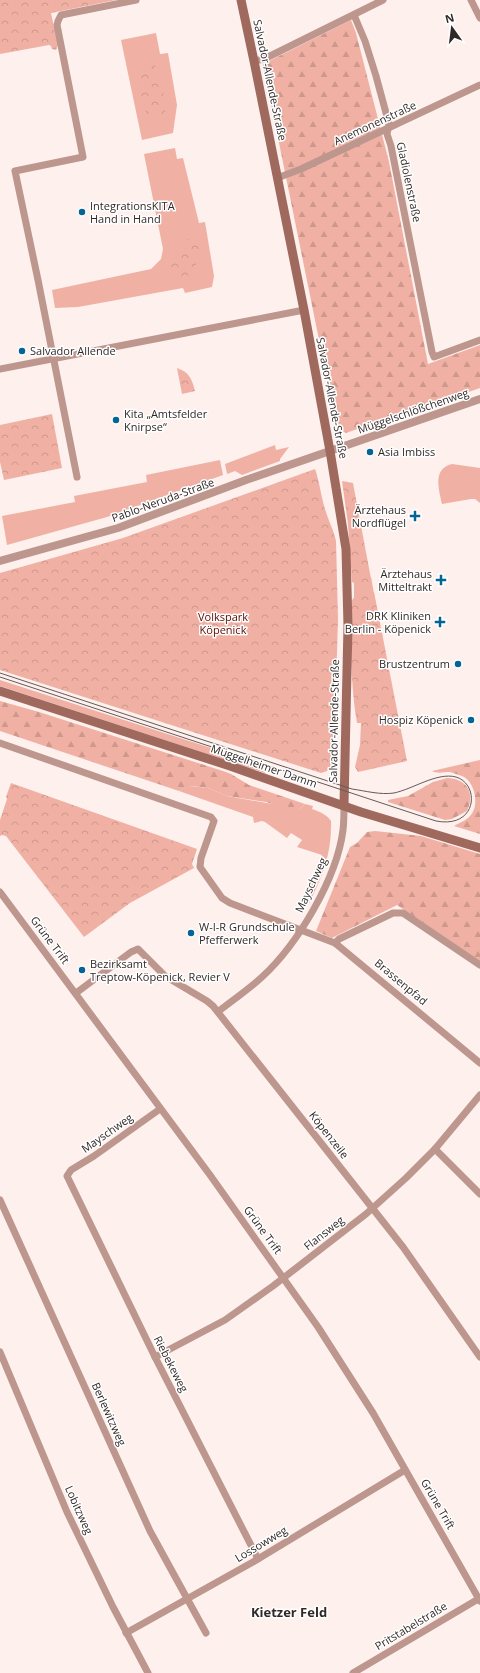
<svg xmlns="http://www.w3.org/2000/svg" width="480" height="1673" font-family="'Open Sans',sans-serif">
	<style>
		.green { fill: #f0b1a4 }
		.forest { fill: url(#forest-firs) }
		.park { fill: url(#park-crowns) }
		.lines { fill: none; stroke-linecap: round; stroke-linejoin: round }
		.minor { stroke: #bd968e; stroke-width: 7 }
		.tertiary { stroke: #bd968e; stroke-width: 8 }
		.secondary { stroke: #a0695e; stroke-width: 9 }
		.tram { stroke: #655b59; stroke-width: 1 }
		.poi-dot { fill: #046494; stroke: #fff; stroke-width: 1.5 }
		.labels { text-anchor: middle; stroke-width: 3; stroke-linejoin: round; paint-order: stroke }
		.street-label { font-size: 11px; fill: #312927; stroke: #fff }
		.poi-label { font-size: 11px; fill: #312927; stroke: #fff; text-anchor: start }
		.park-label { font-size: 11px; fill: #590b02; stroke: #fff }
		.quarter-label { font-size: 13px; font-weight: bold; fill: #312927; stroke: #fff }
	</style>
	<defs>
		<pattern id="forest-firs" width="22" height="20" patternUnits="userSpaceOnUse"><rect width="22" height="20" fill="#f0b1a4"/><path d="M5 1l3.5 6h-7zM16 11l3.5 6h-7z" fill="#ce988d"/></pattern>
		<pattern id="park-crowns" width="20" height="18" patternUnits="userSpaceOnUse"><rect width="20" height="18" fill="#f0b1a4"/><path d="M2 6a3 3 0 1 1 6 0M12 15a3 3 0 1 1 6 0" fill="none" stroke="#ce988d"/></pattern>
	</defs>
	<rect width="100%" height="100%" fill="#fdf0ed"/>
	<g class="green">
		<polygon points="156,33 160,54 168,53 177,105 173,133 142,140 121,40"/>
		<polygon points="175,148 177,159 183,158 199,223 205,222 214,276 212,287 185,293 183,288 78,307 55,308 52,290 151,269 161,259 163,249 144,154"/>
		<polygon points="275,445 276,450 289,447 280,459 280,461 242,475 235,471 227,474 225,464"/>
		<polygon points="220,460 223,475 107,517 7,545 2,516 75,502 74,496 147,482 146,475"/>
		<path d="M 452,464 L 480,468 L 480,503 L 475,499 L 471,499 L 442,504 C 439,489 432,469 452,464 Z"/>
		<polygon points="371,577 378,616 354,620 354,581"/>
		<polygon points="0,680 267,766 265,773 0,686"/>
		<path d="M 189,786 L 208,788 L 227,796 L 300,809 L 305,804 L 313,806 L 312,809 C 320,812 326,814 331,821 C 332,852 323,876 309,903 L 304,896 L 309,882 L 312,883 L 322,855 L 297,847 L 302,840 L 291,833 L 287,838 L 265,822 L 262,821 L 254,823 L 253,817 L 179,791 Z"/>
	</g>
	<g class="forest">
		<polygon points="351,20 356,33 389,162 428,364 480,345 480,388 426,407 417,408 346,433 339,429 336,404 334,404 329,389 263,64"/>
		<polygon points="0,701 39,712 223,771 231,774 249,785 305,804 300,809 292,811 266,802 227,796 208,788 191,786 179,791 0,731"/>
		<path d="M 480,760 L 480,834 L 454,826 C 459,823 467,820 470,816 C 480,806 475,781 462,776 C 458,775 454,773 450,772 C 443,772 438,774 432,771 Z"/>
		<path d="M 447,778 C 466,778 476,793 467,811 L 452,819 L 445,820 L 388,802 L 388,800 L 408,796 L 433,782 Z"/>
		<polygon points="375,831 421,836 480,854 480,962 397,905 332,938 316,931 350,847 357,843 367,832"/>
	</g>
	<g class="park">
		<polygon points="0,0 116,0 51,13 58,45 56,50 52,49 51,46 49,45 0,54"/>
		<path d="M 145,59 C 163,63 163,94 166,110 C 160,119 157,120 147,115 C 143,99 129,72 145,59 Z"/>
		<path d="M 199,234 L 202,243 L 199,260 L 189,275 L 179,280 L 169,267 C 179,251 179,240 199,234 Z"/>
		<path d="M 177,368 C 189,372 192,379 195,391 L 182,394 Z"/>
		<polygon points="52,414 62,468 4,480 0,462 0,425"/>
		<path d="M 315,469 C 320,483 321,498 326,512 C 329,522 334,531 336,541 L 338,619 L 334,753 L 333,767 L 327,771 L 321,773 L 0,670 L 0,573 L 123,538 Z"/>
		<polygon points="342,481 353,483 372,584 359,586 352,582 348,524"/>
		<path d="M 374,592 L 407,761 L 358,772 L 355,767 L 360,745 L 361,723 L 357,723 C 350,682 351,641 352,600 L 356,595 Z"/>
		<polygon points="11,783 197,849 192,864 194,868 130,903 84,937 6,836 2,835 0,836 0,820 7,799 6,797"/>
	</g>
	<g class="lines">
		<g class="minor">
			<polyline points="471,0 480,18"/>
			<polyline points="354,15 365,41 376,76 389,124 387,134 391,146 432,352 434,357 480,340"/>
			<polyline points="254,61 264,59 383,0"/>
			<polyline points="277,178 301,169 480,85"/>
			<polyline points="0,369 304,310"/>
			<polyline points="77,477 38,280 15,171 83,157 57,25 58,21 61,15 136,0"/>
			<polyline points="0,743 211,817 214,821 201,858 200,867 222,898 230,903 335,943 480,1063"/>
			<polyline points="0,892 210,1175 318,1327 373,1413 480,1601"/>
			<polyline points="335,943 339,939 393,913 403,913 480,965"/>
			<polyline points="76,993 131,952 138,949 165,976 207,1001 213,1006 403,1247 480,1357"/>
			<path d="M 219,1011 C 233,1000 249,989 262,977 C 298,944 337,878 343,830 C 344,822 344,813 344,805"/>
			<polyline points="160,1109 94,1156 71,1170 67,1176 155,1357 258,1559"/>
			<polyline points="435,1149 480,1194"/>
			<polyline points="0,1200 150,1531 206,1633"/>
			<polyline points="0,1352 67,1512 113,1607 148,1673"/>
			<polyline points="155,1357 225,1320 273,1286 366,1214 406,1178 435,1149 480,1095"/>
			<polyline points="126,1633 253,1562 405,1470"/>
			<polyline points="353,1673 480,1598"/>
		</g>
		<polyline class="tertiary" points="0,561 118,528 246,480 480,399"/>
		<g class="secondary">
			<polyline points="241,0 254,61 304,310 330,451 346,549 348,626 344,805"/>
			<polyline points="0,691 230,766 361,812 480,848"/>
		</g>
		<path class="tram" d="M 0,673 L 352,789 C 366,791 380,795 394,793 C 413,789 437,772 456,777 C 480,784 478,829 436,821 L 0,677"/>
	</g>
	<g class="poi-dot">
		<circle cx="82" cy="212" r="4"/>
		<circle cx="22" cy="351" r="4"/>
		<circle cx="116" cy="420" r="4"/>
		<circle cx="370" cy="452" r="4"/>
		<path d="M413 510h4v4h4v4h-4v4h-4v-4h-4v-4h4z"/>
		<path d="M439 574h4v4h4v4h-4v4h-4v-4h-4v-4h4z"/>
		<path d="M438 616h4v4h4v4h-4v4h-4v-4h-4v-4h4z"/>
		<circle cx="458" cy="664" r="4"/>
		<circle cx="471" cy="720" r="4"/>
		<circle cx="191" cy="933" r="4"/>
		<circle cx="82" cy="970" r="4"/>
	</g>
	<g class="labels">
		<g class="street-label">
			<text transform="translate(270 80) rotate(78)" y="4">Salvador-Allende-Straße</text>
			<text transform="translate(375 123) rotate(-25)" y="4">Anemonenstraße</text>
			<text transform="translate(409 182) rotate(78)" y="4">Gladiolenstraße</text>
			<text transform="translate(332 398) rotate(79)" y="4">Salvador-Allende-Straße</text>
			<text transform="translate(413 411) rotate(-19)" y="4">Müggelschlößchenweg</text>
			<text transform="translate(163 500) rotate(-20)" y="4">Pablo-Neruda-Straße</text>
			<text transform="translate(334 721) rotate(-89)" y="4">Salvador-Allende-Straße</text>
			<text transform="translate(264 766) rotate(19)" y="4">Müggelheimer Damm</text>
			<text transform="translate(311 885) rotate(-65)" y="4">Mayschweg</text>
			<text transform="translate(50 940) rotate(53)" y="4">Grüne Trift</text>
			<text transform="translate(401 982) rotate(40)" y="4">Brassenpfad</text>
			<text transform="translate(107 1133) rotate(-35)" y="4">Mayschweg</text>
			<text transform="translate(329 1135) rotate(52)" y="4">Köpenzeile</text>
			<text transform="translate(263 1230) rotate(54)" y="4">Grüne Trift</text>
			<text transform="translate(324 1233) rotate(-38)" y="4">Flansweg</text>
			<text transform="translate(171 1364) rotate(63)" y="4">Riebekeweg</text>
			<text transform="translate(109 1414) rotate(66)" y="4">Berlewitzweg</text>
			<text transform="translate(438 1504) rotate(60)" y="4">Grüne Trift</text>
			<text transform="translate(79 1510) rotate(66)" y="4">Lobitzweg</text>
			<text transform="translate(261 1544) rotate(-31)" y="4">Lossowweg</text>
			<text transform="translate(411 1626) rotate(-31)" y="4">Pritstabelstraße</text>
		</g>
		<g class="poi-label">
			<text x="90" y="210">IntegrationsKITA<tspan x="90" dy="13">Hand in Hand</tspan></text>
			<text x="30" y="355">Salvador Allende</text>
			<text x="124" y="418">Kita „Amtsfelder<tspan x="124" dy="13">Knirpse“</tspan></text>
			<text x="378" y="456">Asia Imbiss</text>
			<text x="406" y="514" text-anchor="end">Ärztehaus<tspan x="406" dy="13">Nordflügel</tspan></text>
			<text x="432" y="578" text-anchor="end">Ärztehaus<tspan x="432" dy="13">Mitteltrakt</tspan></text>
			<text x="431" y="620" text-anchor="end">DRK Kliniken<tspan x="431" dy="13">Berlin - Köpenick</tspan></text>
			<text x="450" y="668" text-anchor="end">Brustzentrum</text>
			<text x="463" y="724" text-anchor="end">Hospiz Köpenick</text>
			<text x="199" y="931">W-I-R Grundschule<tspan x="199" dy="13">Pfefferwerk</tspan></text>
			<text x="90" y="968">Bezirksamt<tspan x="90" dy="13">Treptow-Köpenick, Revier V</tspan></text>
		</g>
		<g class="park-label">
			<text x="223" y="621">Volkspark<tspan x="223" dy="13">Köpenick</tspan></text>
		</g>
		<g class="quarter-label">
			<text x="289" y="1617">Kietzer Feld</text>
		</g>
	</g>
	<g transform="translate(452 28) rotate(346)" stroke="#ffffff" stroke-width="3" paint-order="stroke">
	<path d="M0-3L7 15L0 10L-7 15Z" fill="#312927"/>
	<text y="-6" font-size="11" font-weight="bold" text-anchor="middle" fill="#312927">N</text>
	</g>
</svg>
